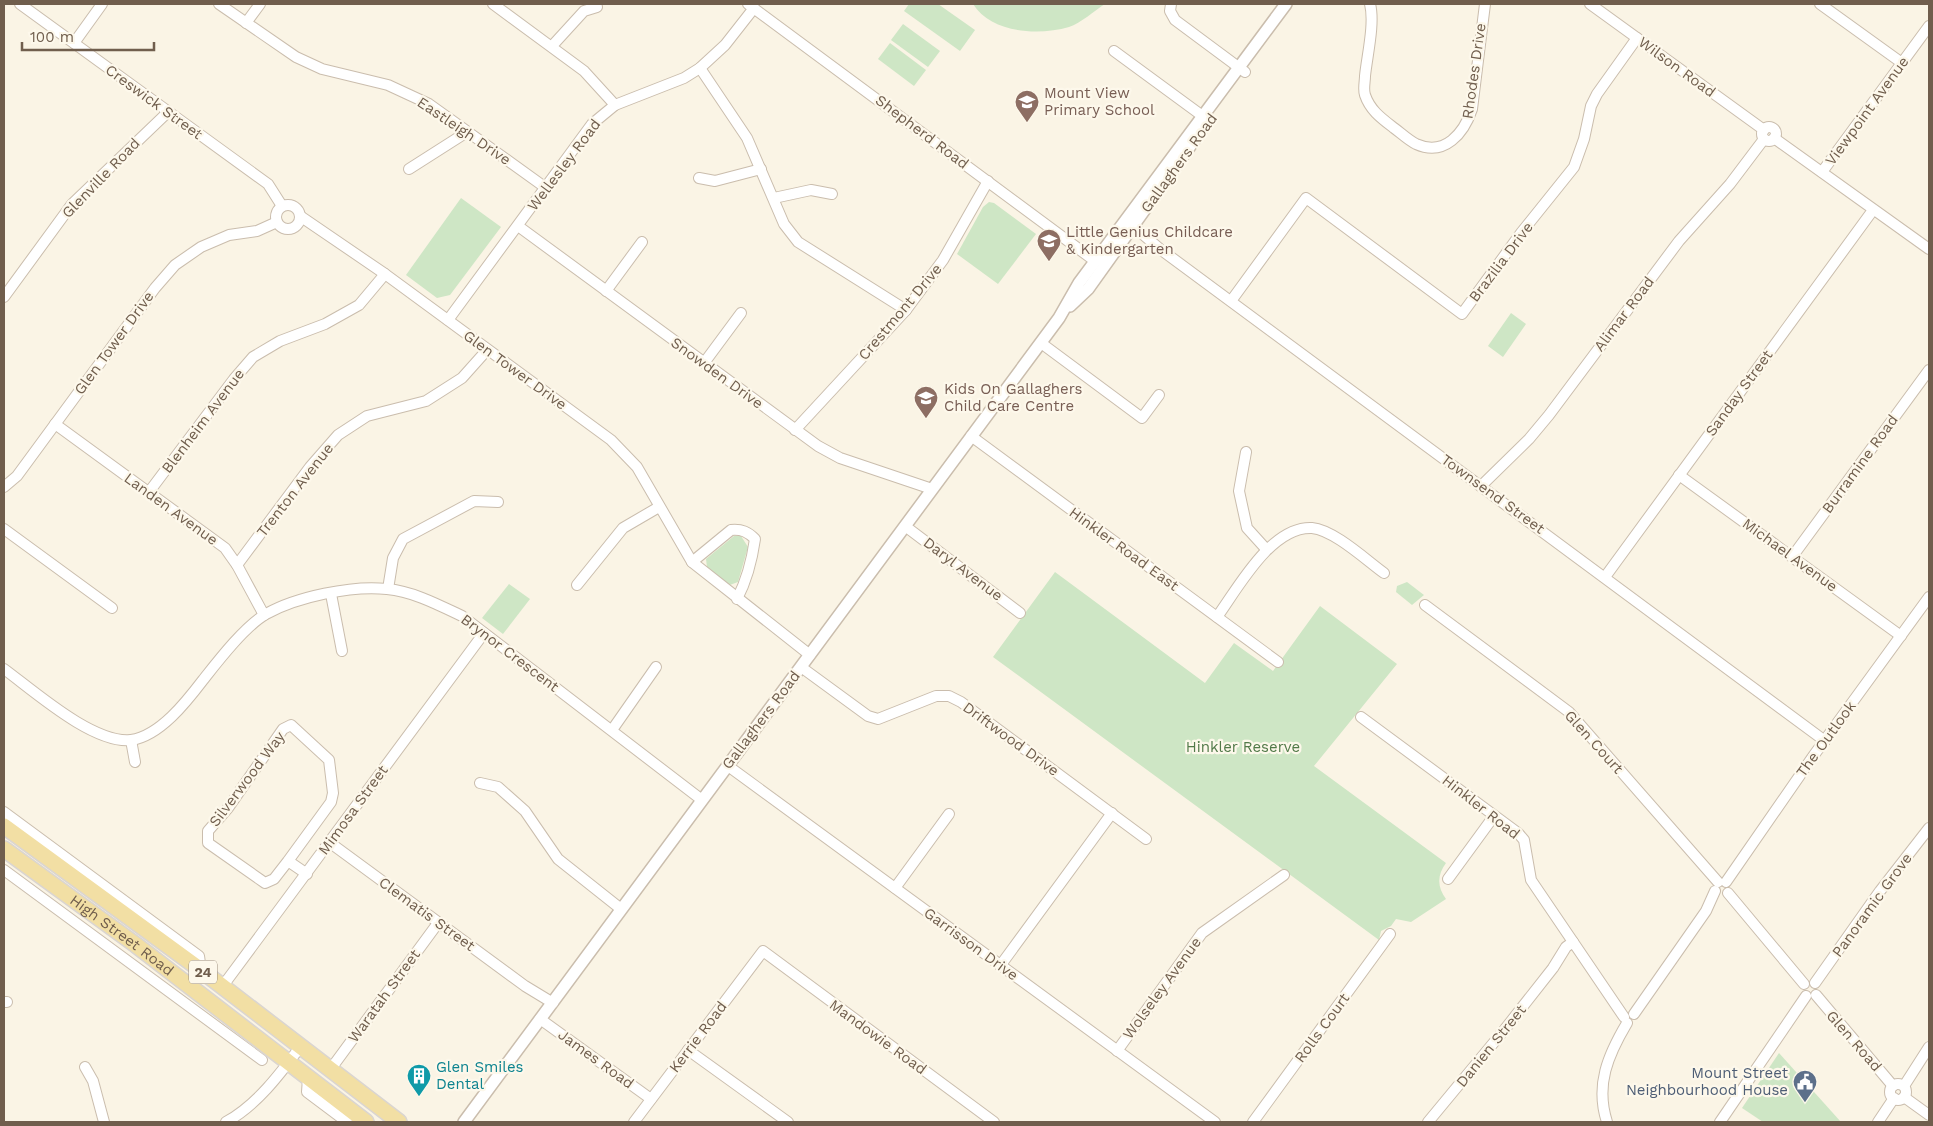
<svg xmlns="http://www.w3.org/2000/svg" width="1933" height="1126" font-family="'Work Sans',sans-serif">
	<style>
		.green { fill: #cee6c5 }
		.lines { fill: none; stroke-linecap: round; stroke-linejoin: round }
		.minor-casing { stroke: #cabdad; stroke-width: 12 }
		.tertiary-casing { stroke: #cabdad; stroke-width: 14 }
		.primary-casing { stroke: #dad5d1; stroke-width: 18 }
		.minor { stroke: #fff; stroke-width: 10 }
		.tertiary { stroke: #fff; stroke-width: 11 }
		.primary { stroke: #f2dfa4; stroke-width: 15 }
		.labels { text-anchor: middle; stroke-width: 4.5; stroke-linejoin: round; paint-order: stroke }
		.shield { fill: #fdf8eb; stroke: #9a8c7c; stroke-width: 1 }
		.shield-label { font-size: 14px; font-weight: bold; fill: #705e4d }
		.street-label { font-size: 15px; fill: #705e4d; stroke: #fdf8eb }
		.education-label { font-size: 15px; fill: #785e54; stroke: #fdf8eb; text-anchor: start }
		.park-label { font-size: 15px; fill: #527a49; stroke: #fdf8eb }
		.culture-label { font-size: 15px; fill: #0d838f; stroke: #fdf8eb; text-anchor: start }
		.service-label { font-size: 15px; fill: #4e5e75; stroke: #fdf8eb; text-anchor: end }
	</style>
	<rect width="100%" height="100%" fill="#faf4e5"/>
	<g class="green">
		<polygon points="909,4 938,4 975,30 960,51 904,11"/>
		<path d="M 973,4 L 1105,4 C 1094,11 1081,23 1069,27 C 1038,36 991,33 973,4 Z"/>
		<polygon points="903,24 940,51 928,67 891,40"/>
		<polygon points="890,43 926,70 914,86 878,59"/>
		<polygon points="461,198 501,227 450,295 437,298 406,275"/>
		<polygon points="989,202 994,203 1036,234 998,284 957,254 983,207"/>
		<polygon points="1511,313 1526,324 1503,357 1488,346"/>
		<polygon points="734,536 741,536 748,547 738,582 727,586 707,567 706,559"/>
		<path d="M 1055,572 L 1205,683 L 1234,643 L 1273,671 L 1320,606 L 1397,664 L 1314,766 L 1446,863 C 1437,875 1437,887 1446,899 L 1411,922 L 1396,919 L 1391,926 L 1381,931 L 1379,940 L 993,657 Z"/>
		<polygon points="1407,582 1424,595 1412,605 1396,592 1397,586"/>
		<polygon points="509,584 530,599 503,634 482,618"/>
		<polygon points="1779,1053 1841,1122 1763,1122 1742,1108"/>
	</g>
	<g class="lines">
		<defs>
			<g id="minor">
				<polyline points="20,4 268,184 282,206"/>
				<polyline points="219,4 296,57 322,69 388,85 429,104 546,188"/>
				<polyline points="493,4 584,71 615,105"/>
				<polyline points="748,4 1095,261"/>
				<polyline points="1171,4 1170,11 1175,20 1245,72"/>
				<path d="M 1370,4 C 1375,23 1367,56 1365,76 C 1365,82 1363,89 1365,95 C 1370,110 1381,118 1394,128 C 1401,133 1408,140 1416,144 C 1445,157 1464,133 1472,109 L 1485,4"/>
				<polyline points="1590,4 1764,130"/>
				<polyline points="1820,4 1902,63"/>
				<polyline points="246,23 260,4"/>
				<polyline points="74,43 102,4"/>
				<polyline points="552,46 584,11 597,7"/>
				<polyline points="1114,51 1208,120"/>
				<polyline points="700,68 747,138 784,224 798,242 906,310"/>
				<circle cx="1769" cy="134" r="7"/>
				<polyline points="1774,138 1929,249"/>
				<polyline points="409,169 467,132"/>
				<polyline points="1822,172 1929,26"/>
				<polyline points="699,178 715,181 761,169"/>
				<polyline points="774,198 811,190 832,194"/>
				<circle cx="288" cy="217" r="12"/>
				<polyline points="300,216 385,274 611,440 637,467 692,562 810,655"/>
				<polyline points="518,226 818,446 840,458 932,489"/>
				<polyline points="1133,226 1160,249 1825,741"/>
				<polyline points="606,291 642,242"/>
				<polyline points="4,297 72,204 168,112"/>
				<polyline points="1231,301 1306,198 1462,314 1521,233 1574,167 1584,139 1591,106 1597,94 1637,38"/>
				<polyline points="448,320 592,124 615,105 684,78 700,68 725,45 754,8"/>
				<polyline points="1041,343 1142,418 1159,395"/>
				<polyline points="704,363 741,313"/>
				<polyline points="55,424 225,548 237,565 264,615"/>
				<polyline points="795,430 906,310 943,260 988,181"/>
				<polyline points="971,436 1278,662"/>
				<polyline points="1246,452 1239,491 1247,528 1266,549"/>
				<polyline points="1679,475 1901,636"/>
				<polyline points="1481,486 1529,439 1549,415 1679,241 1730,184 1764,139"/>
				<polyline points="4,487 17,476 155,288 175,265 201,247 229,235 257,231 277,222"/>
				<polyline points="149,492 234,379 253,357 280,341 325,324 359,305 385,274"/>
				<polyline points="905,526 1020,613"/>
				<polyline points="4,529 112,608"/>
				<polyline points="1792,557 1929,370"/>
				<path d="M 692,562 L 731,530 C 742,529 748,532 755,539 C 752,560 747,580 737,599"/>
				<polyline points="237,565 310,467 338,435 367,416 426,401 462,378 487,350"/>
				<polyline points="1605,577 1873,210"/>
				<polyline points="577,585 623,528 659,507"/>
				<polyline points="388,589 393,558 403,539 474,501 498,502"/>
				<polyline points="331,594 342,651"/>
				<polyline points="1425,605 1569,712 1718,882"/>
				<path d="M 1217,617 C 1238,588 1271,526 1312,528 C 1334,530 1366,560 1384,573"/>
				<polyline points="801,667 868,716 878,719 936,696 949,696 961,702 1146,839"/>
				<path d="M 4,669 C 34,691 93,744 131,740 C 160,736 187,701 203,680 C 218,661 245,626 266,614 C 296,597 352,585 387,589 C 412,591 439,605 462,616 L 702,800"/>
				<polyline points="1361,717 1518,833 1524,840 1531,880 1624,1017"/>
				<polyline points="612,730 656,667"/>
				<polyline points="131,740 135,762"/>
				<polyline points="728,766 1215,1122"/>
				<polyline points="480,783 498,787 525,811 558,859 621,909"/>
				<polyline points="4,812 199,956 201,970"/>
				<polyline points="329,842 525,986 553,1003"/>
				<polyline points="288,861 331,802 333,793 329,760 291,725 283,729 228,808 208,831 208,843 265,883 274,879 288,861 307,874"/>
				<polyline points="4,870 262,1060"/>
				<polyline points="1448,879 1494,816"/>
				<polyline points="1726,882 1814,755 1929,597"/>
				<polyline points="895,888 949,814"/>
				<polyline points="1728,893 1804,984"/>
				<polyline points="1000,966 1112,813"/>
				<polyline points="1815,983 1880,891 1929,828"/>
				<polyline points="222,987 484,633"/>
				<polyline points="1816,995 1893,1086"/>
				<polyline points="4,1002 7,1002"/>
				<polyline points="1634,1014 1706,911 1715,891"/>
				<polyline points="540,1019 651,1099"/>
				<polyline points="688,1050 788,1122"/>
				<polyline points="1117,1051 1202,933 1284,875"/>
				<polyline points="85,1067 93,1081 104,1122"/>
				<polyline points="330,1070 438,923"/>
				<polyline points="308,1078 307,1092 347,1122"/>
				<circle cx="1898" cy="1092" r="8"/>
				<polyline points="1904,1086 1929,1047"/>
				<polyline points="1904,1097 1929,1115"/>
				<path d="M 226,1122 C 257,1105 280,1074 301,1046"/>
				<polyline points="634,1122 763,951 994,1122"/>
				<polyline points="1253,1122 1390,934"/>
				<polyline points="1428,1122 1505,1029 1553,968 1566,947 1573,942"/>
				<path d="M 1607,1122 C 1595,1085 1608,1055 1627,1023"/>
				<polyline points="1720,1122 1806,996"/>
				<polyline points="1878,1122 1894,1098"/>
			</g>
			<g id="tertiary">
				<polyline points="1070,306 1088,289 1208,121"/>
				<polyline points="464,1122 1059,318 1079,283 1286,4"/>
			</g>
			<g id="primary">
				<polyline points="4,826 201,970 399,1122"/>
				<path id="s1" d="M 4,849 L 136,945 L 366,1122"/>
			</g>
		</defs>
		<use href="#minor" class="minor-casing"/>
		<use href="#tertiary" class="tertiary-casing"/>
		<use href="#primary" class="primary-casing"/>
		<use href="#minor" class="minor"/>
		<use href="#tertiary" class="tertiary"/>
		<use href="#primary" class="primary"/>
	</g>
	<defs>
		<symbol id="school-pin" viewBox="-11 -11 22 30"><path d="M0 17L-7.5 6A9.5 9.5 0 1 1 7.5 6Z" fill="#8d6e63" stroke="#fdf8eb"/><path d="M0-5L7-2L0 1L-7-2ZM-4 1L0 2.5L4 1V4Q0 6-4 4Z" fill="#fff"/></symbol>
		<symbol id="building-pin" viewBox="-11 -11 22 30"><path d="M0 17L-7.5 6A9.5 9.5 0 1 1 7.5 6Z" fill="#0f9aa8" stroke="#fdf8eb"/><path d="M-4-6H4V6H1V3H-1V6H-4ZM-2.5-4.3h1.7v1.8h-1.7ZM.8-4.3h1.7v1.8H.8ZM-2.5-1h1.7V.8h-1.7ZM.8-1h1.7V.8H.8Z" fill="#fff"/></symbol>
		<symbol id="civic-pin" viewBox="-11 -11 22 30"><path d="M0 17L-7.5 6A9.5 9.5 0 1 1 7.5 6Z" fill="#5c6f8a" stroke="#fdf8eb"/><path d="M-.6-6.5H3V-4.5H.6V-3L4-1V1h2V6H-6V1h2V-1L-.6-3ZM-1.2 2.5V6h2.4V2.5Z" fill="#fff"/></symbol>
	</defs>
	<g fill-rule="evenodd">
		<use href="#school-pin" x="1013" y="88" width="28" height="38"/>
		<use href="#school-pin" x="1035" y="227" width="28" height="38"/>
		<use href="#school-pin" x="912" y="384" width="28" height="38"/>
		<use href="#building-pin" x="405" y="1062" width="28" height="38"/>
		<use href="#civic-pin" x="1791" y="1068" width="28" height="38"/>
	</g>
	<g class="labels">
		<rect class="shield" x="189" y="960.5" width="28" height="23" rx="4"/>
		<g class="shield-label">
			<text x="203" y="977">24</text>
		</g>
		<g class="street-label">
			<text transform="translate(1677 67) rotate(36)" y="5">Wilson Road</text>
			<text transform="translate(1474 71) rotate(-82)" y="5">Rhodes Drive</text>
			<text transform="translate(154 102) rotate(36)" y="5">Creswick Street</text>
			<text transform="translate(1867 111) rotate(-54)" y="5">Viewpoint Avenue</text>
			<text transform="translate(464 131) rotate(34)" y="5">Eastleigh Drive</text>
			<text transform="translate(922 132) rotate(37)" y="5">Shepherd Road</text>
			<text transform="translate(1179 163) rotate(-54)" y="5">Gallaghers Road</text>
			<text transform="translate(564 165) rotate(-53)" y="5">Wellesley Road</text>
			<text transform="translate(101 178) rotate(-46)" y="5">Glenville Road</text>
			<text transform="translate(1501 262) rotate(-53)" y="5">Brazilia Drive</text>
			<text transform="translate(900 312) rotate(-50)" y="5">Crestmont Drive</text>
			<text transform="translate(1624 314) rotate(-53)" y="5">Alimar Road</text>
			<text transform="translate(114 343) rotate(-54)" y="5">Glen Tower Drive</text>
			<text transform="translate(515 370) rotate(36)" y="5">Glen Tower Drive</text>
			<text transform="translate(717 373) rotate(36)" y="5">Snowden Drive</text>
			<text transform="translate(1739 393) rotate(-54)" y="5">Sanday Street</text>
			<text transform="translate(203 421) rotate(-53)" y="5">Blenheim Avenue</text>
			<text transform="translate(1860 464) rotate(-54)" y="5">Burramine Road</text>
			<text transform="translate(295 490) rotate(-52)" y="5">Trenton Avenue</text>
			<text transform="translate(1493 494) rotate(36)" y="5">Townsend Street</text>
			<text transform="translate(171 509) rotate(36)" y="5">Landen Avenue</text>
			<text transform="translate(1124 549) rotate(36)" y="5">Hinkler Road East</text>
			<text transform="translate(1790 555) rotate(36)" y="5">Michael Avenue</text>
			<text transform="translate(963 569) rotate(37)" y="5">Daryl Avenue</text>
			<text transform="translate(510 653) rotate(37)" y="5">Brynor Crescent</text>
			<text transform="translate(761 720) rotate(-53)" y="5">Gallaghers Road</text>
			<text transform="translate(1011 739) rotate(36)" y="5">Driftwood Drive</text>
			<text transform="translate(1826 739) rotate(-54)" y="5">The Outlook</text>
			<text transform="translate(1594 742) rotate(48)" y="5">Glen Court</text>
			<text transform="translate(247 779) rotate(-53)" y="5">Silverwood Way</text>
			<text transform="translate(1481 807) rotate(38)" y="5">Hinkler Road</text>
			<text transform="translate(353 810) rotate(-54)" y="5">Mimosa Street</text>
			<text transform="translate(1872 905) rotate(-54)" y="5">Panoramic Grove</text>
			<text transform="translate(427 914) rotate(36)" y="5">Clematis Street</text>
			<text dy="5" stroke="none"><textPath href="#s1" startOffset="146">High Street Road</textPath></text>
			<text transform="translate(971 944) rotate(36)" y="5">Garrisson Drive</text>
			<text transform="translate(1162 988) rotate(-54)" y="5">Wolseley Avenue</text>
			<text transform="translate(384 996) rotate(-54)" y="5">Waratah Street</text>
			<text transform="translate(1322 1028) rotate(-54)" y="5">Rolls Court</text>
			<text transform="translate(698 1037) rotate(-53)" y="5">Kerrie Road</text>
			<text transform="translate(878 1037) rotate(36)" y="5">Mandowie Road</text>
			<text transform="translate(1854 1041) rotate(49)" y="5">Glen Road</text>
			<text transform="translate(1491 1046) rotate(-51)" y="5">Danien Street</text>
			<text transform="translate(596 1059) rotate(36)" y="5">James Road</text>
		</g>
		<g class="education-label">
			<text x="1044" y="98">Mount View<tspan x="1044" dy="17">Primary School</tspan></text>
			<text x="1066" y="237">Little Genius Childcare<tspan x="1066" dy="17">&amp; Kindergarten</tspan></text>
			<text x="944" y="394">Kids On Gallaghers<tspan x="944" dy="17">Child Care Centre</tspan></text>
		</g>
		<g class="park-label">
			<text x="1243" y="752">Hinkler Reserve</text>
		</g>
		<g class="culture-label">
			<text x="436" y="1072">Glen Smiles<tspan x="436" dy="17">Dental</tspan></text>
		</g>
		<g class="service-label">
			<text x="1788" y="1078">Mount Street<tspan x="1788" dy="17">Neighbourhood House</tspan></text>
		</g>
	</g>
	<rect width="1933" height="1126" fill="none" stroke="#705e4d" stroke-width="10"/>
	<path d="M22 42v8h132v-8" fill="none" stroke="#705e4d" stroke-width="2.5"/>
	<text x="30" y="42" font-size="15" fill="#705e4d" stroke="#fdf8eb" stroke-width="4" paint-order="stroke">100 m</text>
</svg>
